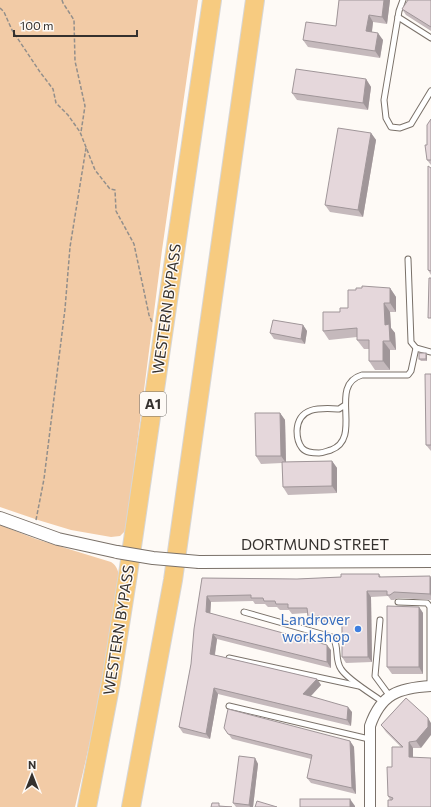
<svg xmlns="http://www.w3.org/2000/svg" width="431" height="807" font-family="Commissioner,sans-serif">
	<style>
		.grass { fill: #f2cba6 }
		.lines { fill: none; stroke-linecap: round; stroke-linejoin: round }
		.service-casing { stroke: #7a7169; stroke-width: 7 }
		.minor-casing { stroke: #7a7169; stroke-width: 12 }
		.tertiary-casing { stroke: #7a7169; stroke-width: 14 }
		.motorway-casing { stroke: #d7d6d5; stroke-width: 20 }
		.path { stroke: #938f8b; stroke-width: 1.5; stroke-dasharray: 4 2; stroke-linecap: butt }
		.service { stroke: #fff; stroke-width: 5 }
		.minor { stroke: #fff; stroke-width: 10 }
		.tertiary { stroke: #fff; stroke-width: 12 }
		.motorway { stroke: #f7cb80; stroke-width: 18 }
		.tertiary-bridge-casing { stroke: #7a7169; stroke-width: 14; stroke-linecap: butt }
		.tertiary-bridge { stroke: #fff; stroke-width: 12 }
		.wall { fill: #c5b9bc }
		.shaded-wall { fill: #a09699 }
		.building { fill: #e5d7db; stroke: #a09699 }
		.shop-dot { fill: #3f7fe0; stroke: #fefaf6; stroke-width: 1.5 }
		.labels { text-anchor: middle; stroke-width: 3; stroke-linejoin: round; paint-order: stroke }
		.shield { fill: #fefaf6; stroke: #716d6a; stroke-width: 1 }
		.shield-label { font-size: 14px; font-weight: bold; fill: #35312e }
		.street-label { font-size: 15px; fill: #35312e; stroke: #fefaf6 }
		.shop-label { font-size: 15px; fill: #366cbe; stroke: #fefaf6; text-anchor: end }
	</style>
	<rect width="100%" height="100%" fill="#fefaf6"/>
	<g class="grass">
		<polygon points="0,0 198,0 162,250 126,530 120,536 111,537 71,530 38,520 0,507"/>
		<path d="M 0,525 L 36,539 L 111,562 C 117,566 118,570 119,577 L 104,681 L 75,807 L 0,807 Z"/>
	</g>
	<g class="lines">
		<defs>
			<g id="service">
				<polyline points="403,0 399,11 384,100 386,118 391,127 400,128 411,124 431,91"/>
				<polyline points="398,17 431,38"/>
				<polyline points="408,259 411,342 416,348 431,352"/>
				<path d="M 345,405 L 339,409 C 321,408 298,406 297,431 C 297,437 298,443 302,448 C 306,453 313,453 319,453 C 323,453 327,451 331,450 C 364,438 327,385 362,375 L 408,375 L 411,371 L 416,348"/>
				<polyline points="398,602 427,603 430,607 430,686"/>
				<path d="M 244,612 L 332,637 C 340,646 334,659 341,669 C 348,680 372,694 383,702"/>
				<polyline points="380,620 375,676 389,695"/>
				<polyline points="229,658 359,686"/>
				<polyline points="229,706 369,739"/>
			</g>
			<path id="minor" d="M 370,807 L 370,726 C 381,694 398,688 431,686"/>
			<g id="tertiary">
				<polyline points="0,518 58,539 117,552"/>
				<polyline points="199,562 431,561"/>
			</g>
			<g id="motorway">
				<polyline points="87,807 111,682 128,574 212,0"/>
				<polyline points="131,807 173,580 255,0"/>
			</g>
		</defs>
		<use href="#service" class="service-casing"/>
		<use href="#minor" class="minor-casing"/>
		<use href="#tertiary" class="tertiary-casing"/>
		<use href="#motorway" class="motorway-casing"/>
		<g class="path">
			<polyline points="62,0 63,3 74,20 75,61 85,106 81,132"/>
			<polyline points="0,8 4,12 12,30 40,72 53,89 56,103 68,115 80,132 95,170 110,189 115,190 116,211 134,244 149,315 152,322"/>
			<polyline points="36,520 44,479 65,309 70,247 86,148"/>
		</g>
		<use href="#service" class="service"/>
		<use href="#minor" class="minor"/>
		<use href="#tertiary" class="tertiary"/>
		<use href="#motorway" class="motorway"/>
		<defs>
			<polyline id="tertiary-bridge" points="117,552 153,558 199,562"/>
		</defs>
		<use href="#tertiary-bridge" class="tertiary-bridge-casing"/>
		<use href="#tertiary-bridge" class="tertiary-bridge"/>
	</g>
	<g class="wall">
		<polygon points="339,0 390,0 387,24 373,22 372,32 383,40 380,58 308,47 303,40 336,26"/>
		<polygon points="431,0 431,31 406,15 402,9"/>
		<polygon points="366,79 371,87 368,110 297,100 292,93"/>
		<polygon points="431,119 431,165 427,160 427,145"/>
		<polygon points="371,133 376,140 363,217 330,212 325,205"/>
		<polygon points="431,168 431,275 428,270"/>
		<polygon points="390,288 396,297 396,312 390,312 391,328 395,333 396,350 390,350 390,370 375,370 369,361 369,349 364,349 357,340 357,337 329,340 323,331 340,312 348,308 356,290"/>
		<polygon points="303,325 307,331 305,344 274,339 270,333"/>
		<polygon points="427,355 427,361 421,361 419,359"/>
		<polygon points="431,374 431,451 426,445"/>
		<polygon points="280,413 285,420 286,462 332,461 337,468 337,493 288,495 283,487 282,463 261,464 256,456"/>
		<polygon points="379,574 381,577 430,576 431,578 431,600 398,598 394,600 391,600 388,596 371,597 372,662 346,663 342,657 342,624 323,624 321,621 312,622 308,616 307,613 292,614 289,610 280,610 277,607 268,607 265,604 255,604 253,601 211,602 210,613 331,650 331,668 217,639 215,655 317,679 321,685 311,696 352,712 351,726 218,694 210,739 183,733 179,727 191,664 202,578 297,579 341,577"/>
		<polygon points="419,607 423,613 423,674 392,674 387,667"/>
		<polygon points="406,698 421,748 413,748 413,757 431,807 390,800 388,796 392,767 401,747 386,732 381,725"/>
		<polygon points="224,728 350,741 354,747 356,794 311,783 307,778 311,759 232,739"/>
		<polygon points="255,758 258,764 253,807 236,807 233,803"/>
	</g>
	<g class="shaded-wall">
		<polygon points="384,0 390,0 387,24 382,17"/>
		<polygon points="369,15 373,22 371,38 366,31"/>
		<polygon points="378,33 383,40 380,58 375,51"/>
		<polygon points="366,79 371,87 368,110 363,103"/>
		<polygon points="371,133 376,140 363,217 358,210"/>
		<polygon points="390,288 396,297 396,312 390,303"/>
		<polygon points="384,303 390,312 391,328 395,333 396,350 390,341 385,325"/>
		<polygon points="303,325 307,331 305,344 301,339"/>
		<polygon points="383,341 390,350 390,370 383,361"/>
		<polygon points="426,353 427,355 427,361 426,359"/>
		<polygon points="280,413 285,420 286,463 281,456"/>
		<polygon points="332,461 337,468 337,493 332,486"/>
		<polygon points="430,576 431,578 431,596 430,594"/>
		<polygon points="367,591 371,597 372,662 368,657"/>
		<polygon points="207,596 211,602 210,618 206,612"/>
		<polygon points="419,607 423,613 423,674 419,667"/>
		<polygon points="213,634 217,639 214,659 210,654"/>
		<polygon points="327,645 331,650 331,668 327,662"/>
		<polygon points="317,679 321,685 307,700 303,694"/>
		<polygon points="214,688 218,694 210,739 206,734"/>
		<polygon points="348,707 352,712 351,726 347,720"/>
		<polygon points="428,718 431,723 431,735 421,748 416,741"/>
		<polygon points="350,741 354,747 356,794 352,788"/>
		<polygon points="409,742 413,748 413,764 409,757"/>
		<polygon points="255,758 258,764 253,807 250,807 249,805"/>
		<polygon points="350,799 355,806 355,807 350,807"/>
	</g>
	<g class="building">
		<polygon points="339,0 384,0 382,17 369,15 366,31 378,33 375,51 303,40 306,22 336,26"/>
		<polygon points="408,0 431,0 431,27 402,9"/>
		<polygon points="296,69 366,79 363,103 292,93"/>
		<polygon points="431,119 431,160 427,160 425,145 427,145 427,125"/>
		<polygon points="338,128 371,133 358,210 325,205"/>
		<polygon points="428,166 431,168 431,271 428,270"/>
		<polygon points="429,278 431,278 431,318 428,318"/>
		<polygon points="362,286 390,288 390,303 384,303 385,325 389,324 390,341 383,341 383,361 369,361 369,340 357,340 357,328 323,331 323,312 340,312 340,308 348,308 348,290 356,290 356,288 362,288"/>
		<polygon points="273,320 303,325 301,339 270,333"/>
		<rect x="419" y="353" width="7" height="6"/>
		<polygon points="425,374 431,374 431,445 426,445"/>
		<polygon points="255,413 280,413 281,456 256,456"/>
		<polygon points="332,461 332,486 283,487 282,462"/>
		<polygon points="341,574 379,574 379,577 430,576 430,594 394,592 390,595 387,595 387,591 367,591 368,657 342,657 342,618 319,619 319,616 308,616 307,608 288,608 288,604 276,604 275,601 264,601 263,598 251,598 251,595 207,596 206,612 327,645 327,662 213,634 210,654 317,679 303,694 348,707 347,720 214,688 206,734 179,727 191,664 194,629 202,578 297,579 341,577"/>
		<polygon points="387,606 419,607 419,667 387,667"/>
		<polygon points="406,698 428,718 428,727 416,741 409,742 409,757 431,758 431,807 388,807 388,800 392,800 393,798 388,796 387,767 392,767 392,747 403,747 381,725"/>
		<polygon points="228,709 350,741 352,788 307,778 312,755 228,734 224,728"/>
		<polygon points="239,756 255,758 249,805 233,803"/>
		<rect x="300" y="799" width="50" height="8"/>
		<polygon points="257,801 277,807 255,807"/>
		<polygon points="212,803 219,803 219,806 232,807 211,807"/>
	</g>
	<circle class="shop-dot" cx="358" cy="629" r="4"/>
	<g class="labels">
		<rect class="shield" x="140" y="392" width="26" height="24" rx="3"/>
		<g class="shield-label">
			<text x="153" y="409">A1</text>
		</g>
		<g class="street-label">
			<text transform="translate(167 309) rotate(-82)" y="5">WESTERN BYPASS</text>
			<text x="315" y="550">DORTMUND STREET</text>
			<text transform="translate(119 630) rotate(-81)" y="5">WESTERN BYPASS</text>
		</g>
		<g class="shop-label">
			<text x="350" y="625">Landrover<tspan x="350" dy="17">workshop</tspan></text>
		</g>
	</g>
	<g transform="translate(32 775)" stroke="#fefaf6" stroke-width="3" paint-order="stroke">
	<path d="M0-3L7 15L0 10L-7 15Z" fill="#35312e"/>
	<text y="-6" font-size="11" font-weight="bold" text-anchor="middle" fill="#35312e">N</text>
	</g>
	<path d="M14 30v6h123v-6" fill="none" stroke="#35312e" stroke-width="2"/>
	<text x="20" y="30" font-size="12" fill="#35312e" stroke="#fefaf6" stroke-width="3" paint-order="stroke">100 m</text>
</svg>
